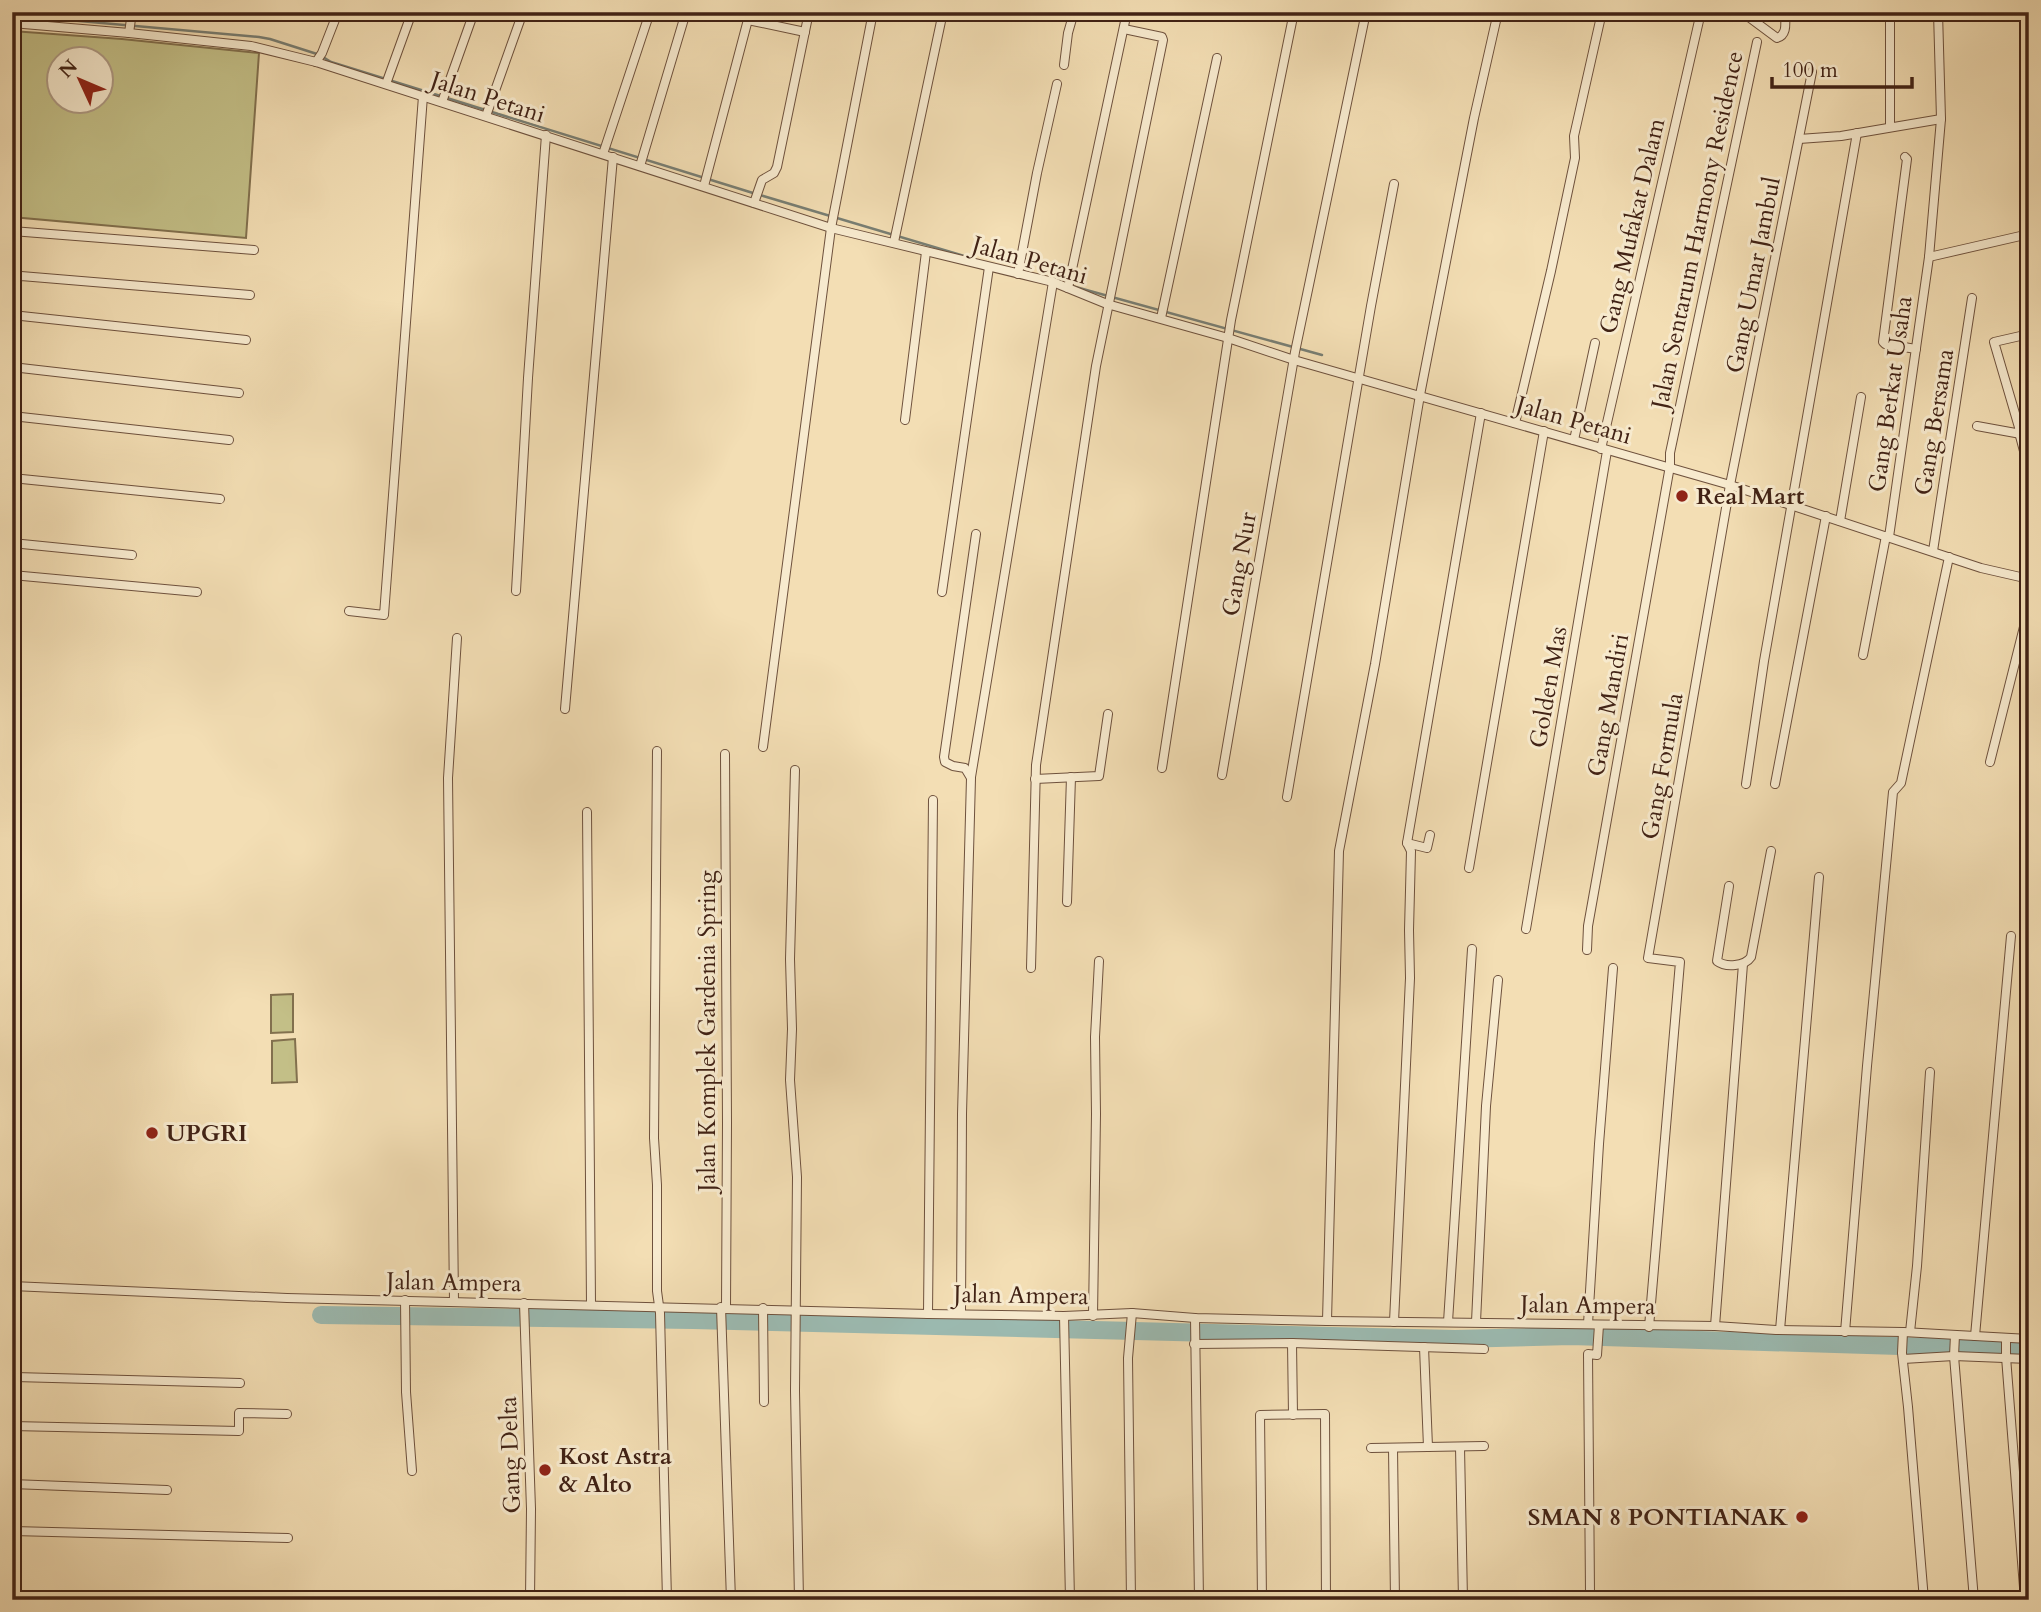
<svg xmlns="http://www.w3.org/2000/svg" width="2041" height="1612" font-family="Cardo,serif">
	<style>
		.green { fill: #c3bf87; stroke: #82704e; stroke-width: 2; fill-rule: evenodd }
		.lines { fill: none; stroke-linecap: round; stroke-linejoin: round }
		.stream { stroke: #787e73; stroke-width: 2.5 }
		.river { stroke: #9cbbb2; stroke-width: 18 }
		.minor-casing { stroke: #6e513d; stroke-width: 10 }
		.minor { stroke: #f7eace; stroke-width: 8 }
		.poi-dot { fill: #8f2418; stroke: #f7eace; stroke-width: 2.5 }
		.labels { text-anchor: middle; stroke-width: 6; stroke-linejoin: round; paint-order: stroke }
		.street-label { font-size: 24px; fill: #412215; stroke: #f7eace }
		.poi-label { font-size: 24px; font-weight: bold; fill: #412215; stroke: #f7eace; text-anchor: start }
	</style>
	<rect width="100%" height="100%" fill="#f3deb4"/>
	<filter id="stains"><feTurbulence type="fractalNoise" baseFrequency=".00286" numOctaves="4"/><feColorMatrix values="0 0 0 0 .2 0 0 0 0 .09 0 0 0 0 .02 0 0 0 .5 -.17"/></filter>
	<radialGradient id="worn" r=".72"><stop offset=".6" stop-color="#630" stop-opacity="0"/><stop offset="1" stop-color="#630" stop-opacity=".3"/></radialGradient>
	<g class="green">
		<path d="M 12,31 L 122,39 L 259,53 L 246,238 L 12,217 ZM 60,60 L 102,60 L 102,102 L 60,102 Z"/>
		<polygon points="293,994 293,1032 271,1033 271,995"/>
		<polygon points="295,1039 297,1082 272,1083 272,1041"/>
	</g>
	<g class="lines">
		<g class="stream">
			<polyline points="12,15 259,37 270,39 317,54"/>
			<polyline points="323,57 331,62 753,193"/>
			<polyline points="760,195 971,258"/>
			<polyline points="1072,286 1322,355"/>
		</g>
		<polyline class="river" points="321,1315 693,1320 1455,1339 1571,1336 2029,1350"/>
		<defs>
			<g id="minor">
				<path d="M 1742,12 L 1777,38 C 1788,35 1785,22 1785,12"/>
				<polyline points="1890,12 1890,127"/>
				<polyline points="1890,15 1919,12"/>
				<polyline points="748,20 805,32"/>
				<polyline points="12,23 129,33 251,46 316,62 831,228 1053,282 1107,304 1228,338 1294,360 1730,485 1981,568 2029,579"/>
				<polyline points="129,33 132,12"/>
				<polyline points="316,62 322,53 338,12"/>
				<polyline points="1064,65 1068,33 1074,12"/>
				<polyline points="386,84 412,12"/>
				<polyline points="442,102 474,12"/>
				<polyline points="486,116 523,12"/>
				<polyline points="1799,139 1841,136 1941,119"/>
				<polyline points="603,154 650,12"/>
				<polyline points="1905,157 1907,159 1883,342 1885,344 1916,349"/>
				<polyline points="640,166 686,12"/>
				<polyline points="704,186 750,12"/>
				<polyline points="754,203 762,180 774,173 777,167 809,12"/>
				<polyline points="12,231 254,250"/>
				<polyline points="894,242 943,12"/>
				<polyline points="1929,257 2029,234"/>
				<polyline points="1018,274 1037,173 1057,84"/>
				<polyline points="1068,288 1127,12"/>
				<polyline points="12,291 14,281 21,276 250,295"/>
				<polyline points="12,315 246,340"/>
				<polyline points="1161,318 1217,58"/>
				<polyline points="12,367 239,393"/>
				<polyline points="2029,375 2029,376"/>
				<polyline points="12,416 229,440"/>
				<polyline points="905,420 926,252"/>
				<polyline points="1515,423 1551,271 1575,158 1574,136 1602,12"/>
				<polyline points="1977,426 2021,434 1994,342 2029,334"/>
				<polyline points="2029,432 2020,436 2029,470"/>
				<polyline points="1574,440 1595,343"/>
				<polyline points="1601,449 1701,12"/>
				<polyline points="12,478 220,499"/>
				<polyline points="1840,521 1861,397"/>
				<polyline points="1889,537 1929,257 1941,119 1938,12"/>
				<polyline points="12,543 132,555"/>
				<polyline points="1933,551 1972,298"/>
				<polyline points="12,575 197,592"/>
				<polyline points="516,591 528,378 546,135"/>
				<polyline points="942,592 989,267"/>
				<polyline points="349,611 384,615 423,96"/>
				<polyline points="1863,655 1886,536"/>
				<polyline points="565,709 613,157"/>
				<polyline points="763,747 831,228 873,12"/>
				<polyline points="657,751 654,1138 657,1185 657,1291 660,1313 667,1600"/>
				<polyline points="725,754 727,1123 726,1307"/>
				<polyline points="1990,762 2029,607"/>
				<polyline points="1162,768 1231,320 1294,12"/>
				<polyline points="795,770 790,959 792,1029 790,1080 797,1177 795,1391 799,1600"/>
				<polyline points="1222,775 1295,352 1366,12"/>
				<polyline points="971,777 1053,282"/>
				<polyline points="1035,779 1099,776 1108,714"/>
				<polyline points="1746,784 1764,661 1857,133"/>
				<polyline points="1775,784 1826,516"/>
				<polyline points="1287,797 1371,306 1394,184"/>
				<polyline points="587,812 591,1304"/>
				<polyline points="1407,843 1427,848 1430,835"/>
				<polyline points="1469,868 1544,431"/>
				<path d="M 1729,886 L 1717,961 C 1726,968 1745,966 1751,957 L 1771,851"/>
				<polyline points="1067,902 1071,777"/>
				<polyline points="1526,929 1607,451"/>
				<polyline points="1587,950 1588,926 1670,466 1670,453 1757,42"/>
				<polyline points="1031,968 1036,765 1096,366 1163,40 1162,37 1124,29"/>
				<polyline points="12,1286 287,1298 928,1314 1064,1316 1132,1313 1195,1318 1327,1321 1715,1326 1776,1330 1903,1332 2029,1339"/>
				<polyline points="405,1300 406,1392 412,1471"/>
				<polyline points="454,1301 448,778 457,638"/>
				<polyline points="524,1303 531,1509 530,1600"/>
				<polyline points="721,1307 731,1600"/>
				<polyline points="763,1308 764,1402"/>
				<polyline points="928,1314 933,800"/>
				<polyline points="961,1314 962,1114 971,778 965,768 953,766 945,762 944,757 976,534"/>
				<polyline points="1064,1316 1070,1600"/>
				<polyline points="1093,1316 1096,1114 1095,1037 1099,961"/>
				<polyline points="1195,1318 1199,1600"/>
				<polyline points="1327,1321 1339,851 1375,664 1420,395 1474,118 1498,12"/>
				<polyline points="1394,1322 1410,978 1409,930 1411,851 1407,843 1481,413"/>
				<polyline points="1448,1322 1472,949"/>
				<polyline points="1476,1322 1486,1106 1498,980"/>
				<polyline points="1588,1324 1599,1144 1613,968"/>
				<polyline points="1715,1326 1743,964"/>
				<polyline points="1649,1327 1680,962 1648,958 1730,485 1812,72"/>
				<polyline points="1780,1330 1819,877"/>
				<polyline points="1845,1332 1867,1066 1893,792 1901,783 1949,557"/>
				<polyline points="1903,1332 1902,1353 1908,1407 1924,1600"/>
				<polyline points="1910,1332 1917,1266 1930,1072"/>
				<polyline points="1955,1335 1954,1356 1974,1600"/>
				<polyline points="1975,1336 2011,936"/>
				<polyline points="2006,1338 2006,1357 2025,1600"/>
				<polyline points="1292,1343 1484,1349"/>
				<polyline points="1194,1344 1292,1343 1293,1415"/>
				<polyline points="1424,1347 1428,1447"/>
				<polyline points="1903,1359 1954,1356 2029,1359"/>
				<polyline points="12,1377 15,1377 13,1426"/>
				<polyline points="15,1377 240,1383"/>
				<polyline points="12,1426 239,1431 239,1413 287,1414"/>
				<polyline points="1460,1447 1463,1600"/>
				<polyline points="1371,1448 1484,1446"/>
				<polyline points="1393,1448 1395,1600"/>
				<polyline points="12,1484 167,1490"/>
				<polyline points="13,1531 288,1538"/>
				<polyline points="1590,1593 1588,1354 1597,1355 1599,1325"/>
				<polyline points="1131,1600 1128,1358 1132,1313"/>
				<polyline points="1262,1600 1260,1415 1325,1414 1326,1600"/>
			</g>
		</defs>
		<use href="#minor" class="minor-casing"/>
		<use href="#minor" class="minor"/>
	</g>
	<g class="poi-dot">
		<circle cx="1682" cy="496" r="7"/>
		<circle cx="152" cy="1133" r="7"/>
		<circle cx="545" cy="1470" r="7"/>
		<circle cx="1802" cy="1517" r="7"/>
	</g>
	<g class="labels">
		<g class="street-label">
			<text transform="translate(488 97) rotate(18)" y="8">Jalan Petani</text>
			<text transform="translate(1632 226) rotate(-77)" y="8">Gang Mufakat Dalam</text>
			<text transform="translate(1697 230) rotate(-78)" y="8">Jalan Sentarum Harmony Residence</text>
			<text transform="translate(1030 260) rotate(16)" y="8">Jalan Petani</text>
			<text transform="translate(1753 275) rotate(-79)" y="8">Gang Umar Jambul</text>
			<text transform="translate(1890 394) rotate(-82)" y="8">Gang Berkat Usaha</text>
			<text transform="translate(1574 420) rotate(16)" y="8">Jalan Petani</text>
			<text transform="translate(1934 422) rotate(-81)" y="8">Gang Bersama</text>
			<text transform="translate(1239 564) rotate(-80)" y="8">Gang Nur</text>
			<text transform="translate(1548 687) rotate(-80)" y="8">Golden Mas</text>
			<text transform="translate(1608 705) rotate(-80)" y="8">Gang Mandiri</text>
			<text transform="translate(1662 766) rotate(-80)" y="8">Gang Formula</text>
			<text transform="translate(707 1031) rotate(-90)" y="8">Jalan Komplek Gardenia Spring</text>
			<text transform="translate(454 1282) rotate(1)" y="8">Jalan Ampera</text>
			<text transform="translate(1021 1295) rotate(1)" y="8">Jalan Ampera</text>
			<text transform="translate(1588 1305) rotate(1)" y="8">Jalan Ampera</text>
			<text transform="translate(510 1455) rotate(-92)" y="8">Gang Delta</text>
		</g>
		<g class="poi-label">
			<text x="1696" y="504">Real Mart</text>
			<text x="166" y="1141">UPGRI</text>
			<text x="559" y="1464">Kost Astra<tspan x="559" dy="28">&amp; Alto</tspan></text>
			<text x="1788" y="1525" text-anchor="end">SMAN 8 PONTIANAK</text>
		</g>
	</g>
	<rect width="2041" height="1612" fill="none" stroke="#f3deb4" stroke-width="42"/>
	<rect x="14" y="14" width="2013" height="1584" fill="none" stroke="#412215" stroke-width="3.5"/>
	<rect x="21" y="21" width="1999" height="1570" fill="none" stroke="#412215" stroke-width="2"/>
	<g transform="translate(80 80) rotate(314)"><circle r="33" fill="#f7eace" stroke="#ae9a84" stroke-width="2"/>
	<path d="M0-5L12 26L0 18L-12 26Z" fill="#8f2418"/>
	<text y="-10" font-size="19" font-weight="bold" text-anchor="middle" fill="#412215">N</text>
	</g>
	<path d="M1772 77v10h140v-10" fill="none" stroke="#412215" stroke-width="3.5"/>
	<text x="1782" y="77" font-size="21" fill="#412215" stroke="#f7eace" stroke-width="5" paint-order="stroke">100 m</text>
	<rect width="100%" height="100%" filter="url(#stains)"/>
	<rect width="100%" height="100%" fill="url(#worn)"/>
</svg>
